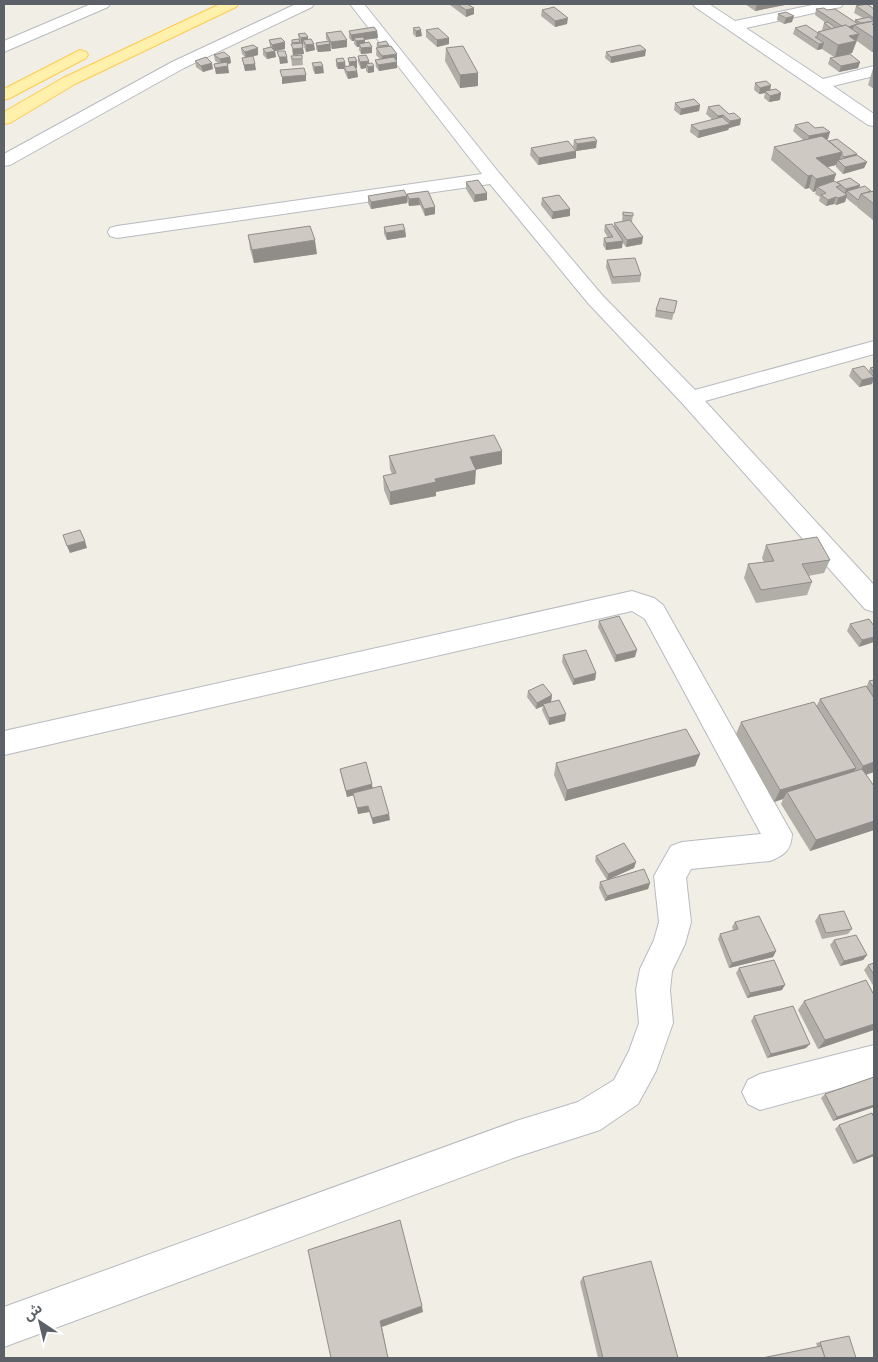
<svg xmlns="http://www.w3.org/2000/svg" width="878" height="1362" font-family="'Fira Sans Condensed','Noto Sans Arabic',sans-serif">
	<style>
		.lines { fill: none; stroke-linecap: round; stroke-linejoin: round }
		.minor-casing { stroke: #b7bbc0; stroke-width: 2 }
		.major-casing { stroke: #ffcb4f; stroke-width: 2 }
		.minor { fill: #fff; fill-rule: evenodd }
		.major { fill: #fff0ab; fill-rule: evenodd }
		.wall { fill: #b1aea8 }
		.shaded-wall { fill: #908d88 }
		.building { fill: #cecac3; stroke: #908d88 }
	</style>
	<rect width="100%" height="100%" fill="#f0eee5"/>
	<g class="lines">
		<defs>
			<g id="minor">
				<polygon points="91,4 110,4 108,7 4,52 4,41"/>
				<polygon points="296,4 314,4 312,7 184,68 10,165 4,166 4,154 172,62"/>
				<polygon points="350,4 364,4 500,174 602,295 695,390 874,341 874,354 705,401 874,585 874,612 865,609 682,403 588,303 490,184 117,238 110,236 108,232 110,228 117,226 482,174"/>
				<polygon points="693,4 709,4 735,21 817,4 843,4 841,7 836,8 746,28 823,79 874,66 874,76 833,86 874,114 874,126 868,125 695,7"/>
				<path d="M 632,591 L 654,598 L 663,605 L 792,834 C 791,850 785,855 770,861 L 691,869 L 686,878 L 691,922 L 685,944 L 672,971 L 670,990 L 673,1023 L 656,1071 L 638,1104 L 600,1130 L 516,1157 L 4,1347 L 4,1307 L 516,1121 L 578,1102 L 614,1080 L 629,1051 L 639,1023 L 636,990 L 640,969 L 654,940 L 659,922 L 654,876 L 671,846 L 682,842 L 761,834 L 645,619 L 632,611 L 4,755 L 4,731 Z"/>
				<polygon points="874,1045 874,1079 760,1110 748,1104 742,1092 748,1080 760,1074"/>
			</g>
			<g id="major">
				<polygon points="220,4 238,4 236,7 75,84 10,123 4,124 4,112 63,78"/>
				<polygon points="80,50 86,52 88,55 86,58 10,98 4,100 4,89"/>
			</g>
		</defs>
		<use href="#minor" class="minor-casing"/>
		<use href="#major" class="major-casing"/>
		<use href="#minor" class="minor"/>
		<use href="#major" class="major"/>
	</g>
	<g class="wall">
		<polygon points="450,4 467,4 474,8 474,14 466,17 450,5"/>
		<polygon points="745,4 790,4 755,11"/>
		<polygon points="856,6 874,9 874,51 872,52 857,41 852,53 849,54 860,62 858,68 839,72 828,64 830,58 834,57 822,49 817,50 793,34 795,28 818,33 818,32 823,30 822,30 824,23 826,23 815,15 816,9 827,10 855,22 855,20 863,18 854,13"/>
		<polygon points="542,10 567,24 555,27 541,16"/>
		<polygon points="778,14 792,22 784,24 777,20"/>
		<polygon points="413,28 422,36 416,37 413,34"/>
		<polygon points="426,30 449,44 437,47 426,37"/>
		<polygon points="349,31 377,31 378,38 364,40 365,43 372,53 361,54 359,50 359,47 357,47 354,44 354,41 352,41 349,38"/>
		<polygon points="326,33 347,40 347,47 332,49 330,47 331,51 318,52 316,49 316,43 328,41 326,39"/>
		<polygon points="298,34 308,37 308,39 315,50 306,52 304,47 303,44 302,44 304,54 293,55 292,51 292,40 299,40"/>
		<polygon points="269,40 285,42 285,49 275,51 276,57 267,59 263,55 263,49 270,47"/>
		<polygon points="377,43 389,45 397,60 396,61 397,68 379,71 376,67 375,60 380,59 376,55"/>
		<polygon points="241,48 258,55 251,57 256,70 245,71 242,58 245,57 242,54"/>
		<polygon points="446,48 478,73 478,86 460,88 445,61"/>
		<polygon points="606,52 645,56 611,63 605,58"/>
		<polygon points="214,55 230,57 231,63 227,64 229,73 216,74 214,64 218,63 215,61"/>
		<polygon points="302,55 303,65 292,66 291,56"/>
		<polygon points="358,56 369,64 374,66 374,72 368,73 366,71 366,68 361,69 358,62"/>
		<polygon points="348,58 357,61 357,68 356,68 358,77 348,79 345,73 344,69 338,69 336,66 336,59 345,67 349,66"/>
		<polygon points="195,61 213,69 203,72 196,67"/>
		<polygon points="312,63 324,73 315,74 313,70"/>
		<polygon points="874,65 874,89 868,85"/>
		<polygon points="755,83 770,90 780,100 769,102 764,98 765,93 759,94 754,90"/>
		<polygon points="675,103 700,105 699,111 680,115 674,110"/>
		<polygon points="719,105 740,125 729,128 728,130 698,138 690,132 691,125 713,120 706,114 708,107"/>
		<polygon points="795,125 828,139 827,139 829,141 857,154 856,155 867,162 864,168 843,174 836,167 836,165 827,167 836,174 833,181 837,183 837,182 860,185 859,188 871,191 874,191 874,221 857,207 857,206 856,206 846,198 845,202 836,205 834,204 826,206 819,201 820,197 815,194 816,191 813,192 809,188 805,189 771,160 774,147 803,140 793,131"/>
		<polygon points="574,140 596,148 576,151 573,147"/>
		<polygon points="531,148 576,158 538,165 530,155"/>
		<polygon points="466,182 487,200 474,202 466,189"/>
		<polygon points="428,191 435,214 425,216 420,205 409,206 407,201 407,203 371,209 368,203 368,196 407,196 407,194"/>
		<polygon points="542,198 570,209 570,216 552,219 541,205"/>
		<polygon points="623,212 633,213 632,222 642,244 626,247 622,242 622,248 606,250 603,245 604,238 608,238 604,231 605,225 614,227 614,223 622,222"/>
		<polygon points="384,227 405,230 406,237 387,240 384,234"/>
		<polygon points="248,235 317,254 254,263 250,249"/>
		<polygon points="607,260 641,275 640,282 612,284 606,267"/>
		<polygon points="677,301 672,320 655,317 656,310"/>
		<polygon points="874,367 874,382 873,381 872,384 859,387 849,376 852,369 869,371 870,368"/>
		<polygon points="389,456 502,464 475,470 475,484 436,492 436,496 390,505 384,490 383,476 392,474 390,469"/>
		<polygon points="766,545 830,560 824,573 808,576 812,582 807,595 756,603 744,578 748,564 764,562 762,558"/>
		<polygon points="599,621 635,657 615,662 598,627"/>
		<polygon points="850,624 874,626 859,647 847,631"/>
		<polygon points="563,655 596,673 595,680 573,685 562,662"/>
		<polygon points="874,680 874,772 866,775 873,785 874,784 874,830 810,851 781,804 783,799 774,802 736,734 741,722 817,705 820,699 866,687 869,681"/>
		<polygon points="528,691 552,695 551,702 565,721 549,725 542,710 543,706 536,709 527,697"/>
		<polygon points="700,754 695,766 565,801 554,775 556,763"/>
		<polygon points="340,769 373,788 390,820 373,824 369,812 358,814 354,795 347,797 341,775"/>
		<polygon points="596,856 636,862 634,868 607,880 595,861"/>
		<polygon points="600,882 650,883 648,889 605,901 599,888"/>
		<polygon points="819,915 852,929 848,934 822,939 815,921"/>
		<polygon points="735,922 776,951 773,957 729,968 718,939 720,934 733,930 732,927"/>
		<polygon points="834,940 867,955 863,960 840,966 830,945"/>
		<polygon points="874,963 874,987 864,970 868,965"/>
		<polygon points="739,968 782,990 747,998 736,973"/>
		<polygon points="874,995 818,1049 798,1010 804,1001"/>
		<polygon points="754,1016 806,1048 767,1058 751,1021"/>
		<polygon points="874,1077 874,1107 833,1121 821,1098 825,1094"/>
		<polygon points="874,1118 874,1156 853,1164 835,1129 839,1125"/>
		<polygon points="583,1277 678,1358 598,1358 580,1282"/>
		<polygon points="820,1342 856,1358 817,1346 816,1343"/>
	</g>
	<g class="shaded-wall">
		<polygon points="757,4 790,4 755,11"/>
		<polygon points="474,8 474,14 466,17 466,10"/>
		<polygon points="794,16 792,22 784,24 786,18"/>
		<polygon points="568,18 567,24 555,27 555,21"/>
		<polygon points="854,25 852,32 844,28"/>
		<polygon points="421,30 422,36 416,37 416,31"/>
		<polygon points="377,31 378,38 356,41 354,38 354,41 352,41 351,35"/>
		<polygon points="859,34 852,53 835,57 838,45 849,36"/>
		<polygon points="308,37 308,43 303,40 303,44 301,44 301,38"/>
		<polygon points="449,38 449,44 437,47 437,40"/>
		<polygon points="347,40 347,47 332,49 331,42"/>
		<polygon points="365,40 365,46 359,44 359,47 357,47 356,41"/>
		<polygon points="285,42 285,49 275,51 276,57 267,59 266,53 273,51 272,45"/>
		<polygon points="824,43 822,49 817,50 819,44"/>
		<polygon points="314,44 315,50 306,52 306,45"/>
		<polygon points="330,44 331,51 318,52 317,46"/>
		<polygon points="874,44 874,51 872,52"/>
		<polygon points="372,47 372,53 361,54 361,48"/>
		<polygon points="258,48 258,55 246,58 245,52"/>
		<polygon points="303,48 304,54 293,55 293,49"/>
		<polygon points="646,50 645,56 611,63 611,57"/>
		<polygon points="397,54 397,60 382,63 382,56"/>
		<polygon points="230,57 231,63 221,66 220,59"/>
		<polygon points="279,57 287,57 288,63 280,64"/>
		<polygon points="357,61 357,68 350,68 349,62"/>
		<polygon points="369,61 369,67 374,66 374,72 368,73 368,67 366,64 366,68 361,69 360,62"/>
		<polygon points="345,62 346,69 344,67 344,69 338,69 337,63"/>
		<polygon points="397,62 397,68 379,71 378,65"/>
		<polygon points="860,62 858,68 839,72 841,66"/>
		<polygon points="212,63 213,69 203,72 201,66"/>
		<polygon points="255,64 256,70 245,71 244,65"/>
		<polygon points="228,66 229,73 216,74 215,68"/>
		<polygon points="323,66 324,73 315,74 314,67"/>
		<polygon points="357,71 358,77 348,79 347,72"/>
		<polygon points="478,73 478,86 460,88 460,75"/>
		<polygon points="306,75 306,81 282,84 282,77"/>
		<polygon points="771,85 770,92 765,91 765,93 759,94 760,88"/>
		<polygon points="781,93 780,100 769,102 770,96"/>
		<polygon points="700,105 699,111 680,115 681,109"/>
		<polygon points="723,115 722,122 716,123 718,116"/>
		<polygon points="741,119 740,125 729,128 728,130 698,138 699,131 729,124 730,121"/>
		<polygon points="830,132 828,139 807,143 809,136"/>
		<polygon points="597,141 596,148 576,151 577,144"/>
		<polygon points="576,151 576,158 538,165 539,158"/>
		<polygon points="842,152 839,162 838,160 836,165 812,171 816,158"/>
		<polygon points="857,154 855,160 842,163 844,157"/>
		<polygon points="867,162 864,168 843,174 845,167"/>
		<polygon points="836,174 832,187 817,187 816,191 813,192 816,179"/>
		<polygon points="812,175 809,188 805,189 808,176"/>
		<polygon points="860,185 858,192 847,191 846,195 847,195 845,202 836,205 838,198 844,196 846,189"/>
		<polygon points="487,193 487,200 474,202 475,195"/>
		<polygon points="407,196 407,203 371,209 371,202"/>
		<polygon points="836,197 834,204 826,206 828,200"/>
		<polygon points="419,198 420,205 409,206 409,199"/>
		<polygon points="435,207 435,214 425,216 424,209"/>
		<polygon points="570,209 570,216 552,219 553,212"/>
		<polygon points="405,230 406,237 387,240 386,233"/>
		<polygon points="643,237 642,244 626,247 627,240"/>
		<polygon points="315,240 317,254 254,263 252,250"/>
		<polygon points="623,241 622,248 606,250 606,243"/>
		<polygon points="874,377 872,384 859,387 862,380"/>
		<polygon points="502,451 502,464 469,471 470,457"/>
		<polygon points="476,470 475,484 436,492 436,496 390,505 390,492 435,479"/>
		<polygon points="85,541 87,548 70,553 67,546"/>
		<polygon points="874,637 874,642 859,647 862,640"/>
		<polygon points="637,650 635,657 615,662 616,655"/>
		<polygon points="596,673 595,680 573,685 574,679"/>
		<polygon points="552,695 551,702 543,704 543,706 536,709 537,703"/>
		<polygon points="566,714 565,721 549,725 549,718"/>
		<polygon points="700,754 695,766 565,801 567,790"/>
		<polygon points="874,762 874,772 857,777 863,766"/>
		<polygon points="856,768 849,780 787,792 783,799 774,802 780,790"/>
		<polygon points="372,784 373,790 347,797 346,791"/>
		<polygon points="368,806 369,812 358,814 357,808"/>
		<polygon points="389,814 390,820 373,824 372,818"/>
		<polygon points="874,821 874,830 810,851 816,840"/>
		<polygon points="636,862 634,868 607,880 608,874"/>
		<polygon points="650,883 648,889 605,901 607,896"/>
		<polygon points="776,951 773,957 729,968 732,963"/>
		<polygon points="867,955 863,960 840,966 844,961"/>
		<polygon points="785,985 782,990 747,998 750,993"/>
		<polygon points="874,1024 874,1030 818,1049 825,1040"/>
		<polygon points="810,1044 806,1048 767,1058 771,1054"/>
		<polygon points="874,1105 874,1107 833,1121 837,1117"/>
		<polygon points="874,1154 874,1156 853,1164 857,1161"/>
		<polygon points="422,1306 423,1312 382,1327 388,1358 380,1321"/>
	</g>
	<g class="building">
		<polygon points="457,4 467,4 474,8 466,10"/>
		<polygon points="867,4 874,9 874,18 856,6"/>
		<polygon points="554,7 568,18 555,21 542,10"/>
		<polygon points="824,8 827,10 835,9 858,24 848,27 846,25 842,26 816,9"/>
		<polygon points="786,12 794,16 786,18 778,14"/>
		<polygon points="869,17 874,21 861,23 855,20"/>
		<polygon points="874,21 874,24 872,24 874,26 874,38 854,25"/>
		<polygon points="828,22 836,28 832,29 824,23"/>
		<polygon points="806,25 818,33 817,37 815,37 824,43 819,44 795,28"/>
		<polygon points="846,25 859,34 849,36 856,41 838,45 818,32"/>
		<polygon points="374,27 377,31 351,35 349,31"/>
		<polygon points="419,27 421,30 416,31 413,28"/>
		<polygon points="438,28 449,38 437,40 426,30"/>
		<polygon points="341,31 347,40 331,42 326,33"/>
		<polygon points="305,33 308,37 301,38 298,34"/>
		<polygon points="363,37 365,40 356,41 354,38"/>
		<polygon points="281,38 285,42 272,45 269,40"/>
		<polygon points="299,39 300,42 292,43 292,40"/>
		<polygon points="311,39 314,44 306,45 303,40"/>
		<polygon points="329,41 330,44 317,46 316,43"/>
		<polygon points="386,41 389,45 379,46 377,43"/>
		<polygon points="369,42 372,47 361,48 359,44"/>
		<polygon points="302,43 303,48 293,49 291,44"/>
		<polygon points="253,45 258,48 245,52 241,48"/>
		<polygon points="640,45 646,50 611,57 606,52"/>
		<polygon points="391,46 397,54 382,56 376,48"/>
		<polygon points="463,46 478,73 460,75 446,48"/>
		<polygon points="271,47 275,51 266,53 263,49"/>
		<polygon points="277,51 285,51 287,57 279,57"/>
		<polygon points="224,52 230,57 220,59 214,55"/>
		<polygon points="850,54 860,62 841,66 830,58"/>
		<polygon points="302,55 302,59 292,59 291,56"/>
		<polygon points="366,55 369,61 360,62 358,56"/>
		<polygon points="253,56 255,64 244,65 242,58"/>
		<polygon points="206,57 212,63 201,66 195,61"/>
		<polygon points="355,57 357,61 349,62 348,58"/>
		<polygon points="394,57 397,62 378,65 375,60"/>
		<polygon points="343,58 345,62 337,63 336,59"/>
		<polygon points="227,62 228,66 215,68 214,64"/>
		<polygon points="321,62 323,66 314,67 312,63"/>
		<polygon points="372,63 374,66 368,67 366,64"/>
		<polygon points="354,65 357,71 347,72 344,67"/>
		<polygon points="304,68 306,75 282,77 280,70"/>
		<polygon points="766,81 771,85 760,88 755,83"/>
		<polygon points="776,89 781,93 770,96 765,91"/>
		<polygon points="694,99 700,105 681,109 675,103"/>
		<polygon points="719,105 729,114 734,113 741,119 730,121 723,115 718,116 708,107"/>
		<polygon points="722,117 730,124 699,131 691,125"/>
		<polygon points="808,122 815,128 823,127 830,132 809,136 795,125"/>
		<polygon points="822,136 842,152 816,158 836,174 816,179 812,175 808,176 774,147"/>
		<polygon points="594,137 597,141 577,144 574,140"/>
		<polygon points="837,139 857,154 844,157 842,155 842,152 829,141"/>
		<polygon points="568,141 576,151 539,158 531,148"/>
		<polygon points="857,155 867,162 845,167 838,160"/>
		<polygon points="850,178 860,185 846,189 837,182"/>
		<polygon points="478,180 487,193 475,195 466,182"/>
		<polygon points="834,181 841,185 836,187 847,195 838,198 836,197 828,200 821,195 826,193 817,187"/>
		<polygon points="865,186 871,191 861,194 859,199 858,200 847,191"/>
		<polygon points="404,190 407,196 371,202 368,196"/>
		<polygon points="428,191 435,207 424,209 419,198 409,199 407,194"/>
		<polygon points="874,191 874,204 861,194"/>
		<polygon points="559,195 570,209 553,212 542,198"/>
		<polygon points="623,212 633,213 633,216 623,215"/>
		<polygon points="630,220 643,237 627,240 614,223"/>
		<polygon points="403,224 405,230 386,233 384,227"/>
		<polygon points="612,224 623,241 606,243 604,238 613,237 605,225"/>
		<polygon points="310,226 315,240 252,250 248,235"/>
		<polygon points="635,258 641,275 613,277 607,260"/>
		<polygon points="660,298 677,301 674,313 656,310"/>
		<polygon points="864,366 874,377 862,380 852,369"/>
		<polygon points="874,367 874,372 870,368"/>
		<polygon points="494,435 502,451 470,457 476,470 435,479 436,482 390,492 383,476 396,473 389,456"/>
		<polygon points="80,530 85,541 67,546 63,535"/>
		<polygon points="817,537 830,560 802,564 812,582 761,590 748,564 774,561 766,545"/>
		<polygon points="619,616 637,650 616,655 599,621"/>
		<polygon points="869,619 874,626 874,637 862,640 850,624"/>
		<polygon points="586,650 596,673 574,679 563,655"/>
		<polygon points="874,680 874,688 869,681"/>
		<polygon points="543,684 552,695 537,703 528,691"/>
		<polygon points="866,686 874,698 874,762 863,766 820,699"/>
		<polygon points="559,700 566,714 549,718 543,704"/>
		<polygon points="814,702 856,768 780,790 741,722"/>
		<polygon points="686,729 700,754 567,790 556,763"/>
		<polygon points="366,762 372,784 346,791 340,769"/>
		<polygon points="862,769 874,786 874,821 816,840 787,792"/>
		<polygon points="381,786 389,814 372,818 368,806 357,808 353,793"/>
		<polygon points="624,843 636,862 608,874 596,856"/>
		<polygon points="644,869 650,883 607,896 600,882"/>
		<polygon points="844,911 852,929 826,933 819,915"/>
		<polygon points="759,916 776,951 732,963 720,934 738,929 735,922"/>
		<polygon points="856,935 867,955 844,961 834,940"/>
		<polygon points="774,960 785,985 750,993 739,968"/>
		<polygon points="874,963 874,975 868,965"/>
		<polygon points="866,980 874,995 874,1024 825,1040 804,1001"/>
		<polygon points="793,1006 810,1044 771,1054 754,1016"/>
		<polygon points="874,1077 874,1105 837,1117 825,1094"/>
		<polygon points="872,1113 874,1118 874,1154 857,1161 839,1125"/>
		<polygon points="400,1220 422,1306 380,1321 388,1358 331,1358 308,1250"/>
		<polygon points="651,1261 678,1358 603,1358 583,1277"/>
		<polygon points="849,1336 856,1358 825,1358 820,1342"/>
		<polygon points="821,1346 825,1358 762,1358"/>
	</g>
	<rect width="878" height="1362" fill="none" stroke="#5c6167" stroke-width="10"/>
	<g transform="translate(40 1322) rotate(325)" stroke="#ffffff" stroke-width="4" paint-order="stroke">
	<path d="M0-4L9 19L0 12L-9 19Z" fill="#5c6167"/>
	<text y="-8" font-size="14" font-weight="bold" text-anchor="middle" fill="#5c6167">ش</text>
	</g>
</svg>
